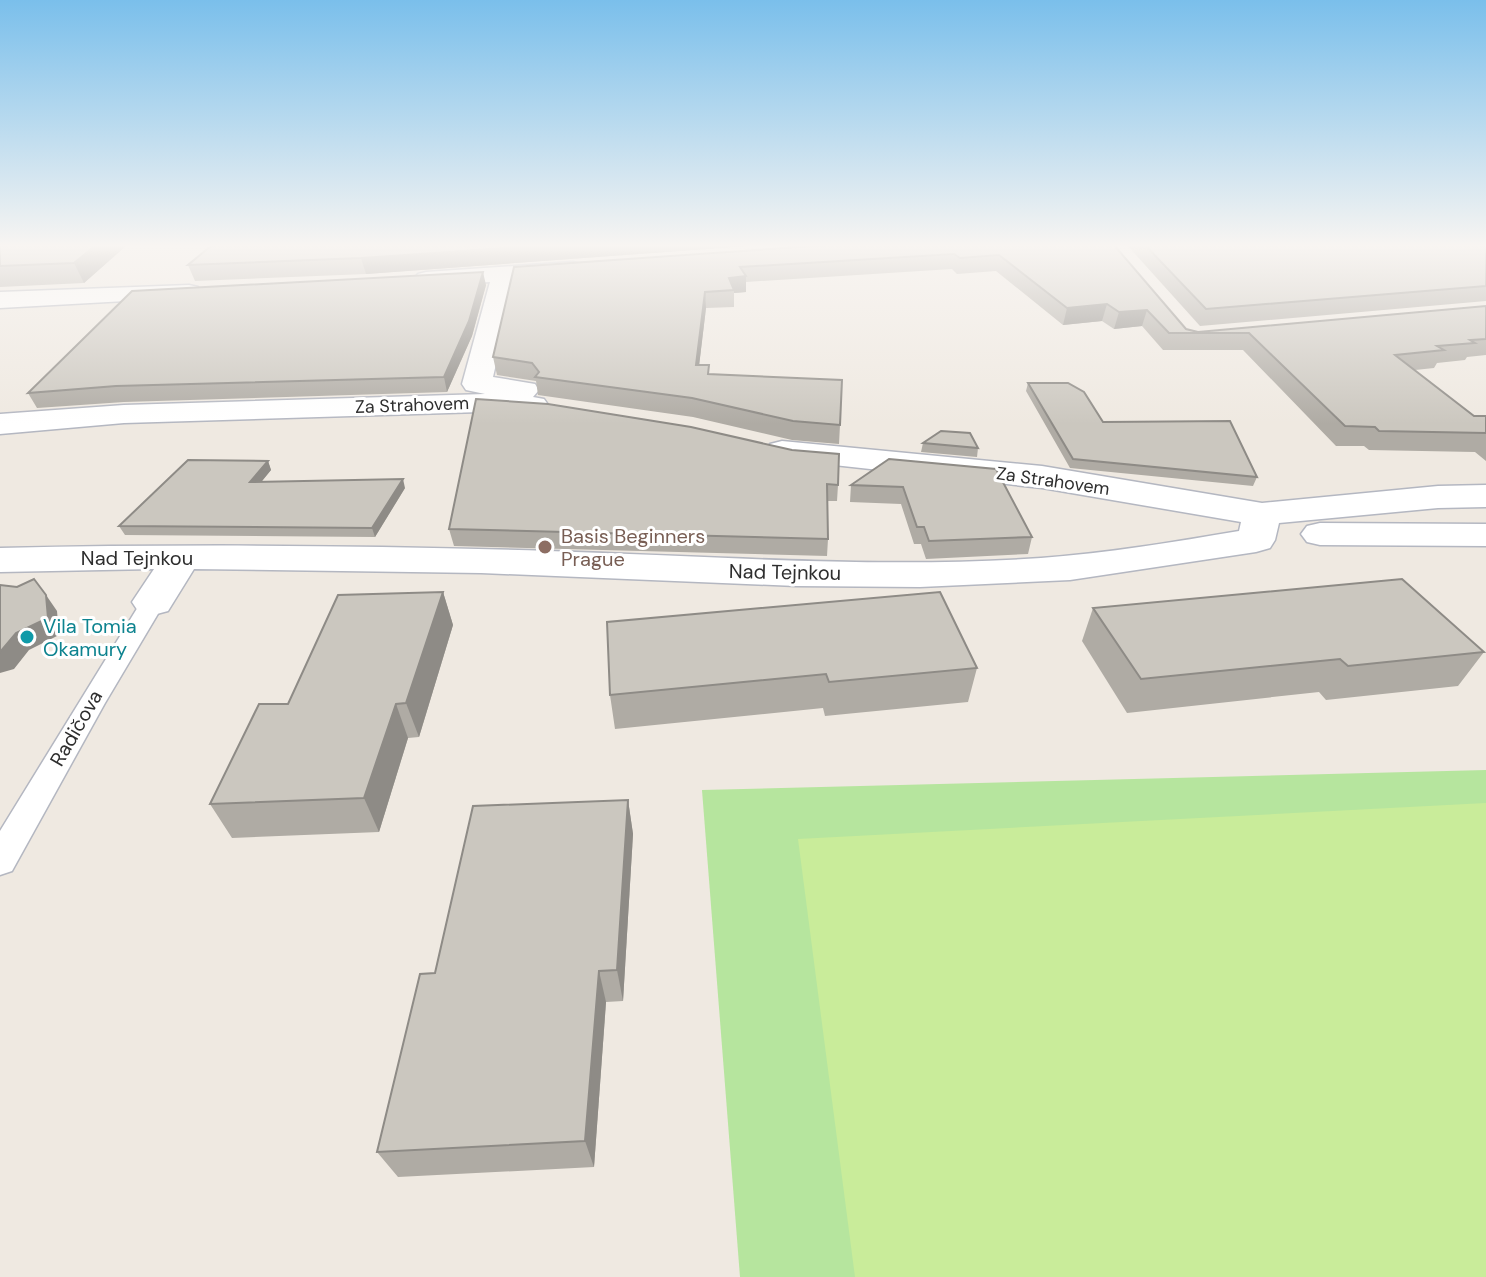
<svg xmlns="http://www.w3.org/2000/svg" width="1486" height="1277" font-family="'DM Sans',sans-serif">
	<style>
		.green { fill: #b6e59e }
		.pitch { fill: #c9ec9a }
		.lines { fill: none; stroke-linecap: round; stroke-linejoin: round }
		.lane-casing { stroke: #b4b7c1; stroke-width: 3 }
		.street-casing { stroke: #b4b7c1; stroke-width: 3 }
		.lane { fill: #fff; fill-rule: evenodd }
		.street { fill: #fff; fill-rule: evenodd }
		.wall { fill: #afaba4 }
		.shaded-wall { fill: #8e8b86 }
		.building { fill: #cbc7bf; stroke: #8e8b86; stroke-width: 2 }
		.education-dot { fill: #8d6e63; stroke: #fff; stroke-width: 3 }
		.culture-dot { fill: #0f9aa8; stroke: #fff; stroke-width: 3 }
		.labels { text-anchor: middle; stroke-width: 6; stroke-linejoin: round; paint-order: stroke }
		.far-street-label { font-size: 18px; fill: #2e2e2e; stroke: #fff }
		.education-label { font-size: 20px; fill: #785e54; stroke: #fff; text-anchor: start }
		.street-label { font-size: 20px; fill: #2e2e2e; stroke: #fff }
		.culture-label { font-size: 20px; fill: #0d838f; stroke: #fff; text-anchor: start }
	</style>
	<rect width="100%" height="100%" fill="#efe9e1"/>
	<polygon class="green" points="1486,770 1486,1277 740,1277 702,790"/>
	<polygon class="pitch" points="1486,803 1486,1277 855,1277 798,839"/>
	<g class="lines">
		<defs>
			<polygon id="lane" points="153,594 162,596 165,602 105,703 12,871 0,875 0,831 141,602 144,596"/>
			<g id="street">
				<polygon points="573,262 581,264 585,269 581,274 515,280 493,377 535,384 539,390 533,397 544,399 549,406 544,413 533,415 481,412 124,423 0,434 0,414 124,405 485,394 466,390 462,384 490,282 426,286 418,284 414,279 418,274 426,272"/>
				<polygon points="189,285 198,287 201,292 198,297 0,308 0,292"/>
				<path d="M 782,441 L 1042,466 L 1262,503 L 1438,486 L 1486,485 L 1486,507 L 1438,508 L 1279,523 L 1275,540 L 1270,548 L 1256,552 L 1070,580 L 920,587 L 796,586 L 481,573 L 194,569 L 168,611 L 153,615 L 138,611 L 132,602 L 154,569 L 0,572 L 0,548 C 183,544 366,545 549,551 C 713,556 877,569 1041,558 C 1108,553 1174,542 1239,531 L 1241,522 L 1042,488 L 770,458 L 765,451 L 770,444 Z"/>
				<polygon points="1320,523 1486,524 1486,546 1320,545 1307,542 1301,534 1307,526"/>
			</g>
		</defs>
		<use href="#lane" class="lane-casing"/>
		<use href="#street" class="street-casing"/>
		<use href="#lane" class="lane"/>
		<use href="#street" class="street"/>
	</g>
	<g class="wall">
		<polygon points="0,245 127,245 84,283 0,287"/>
		<polygon points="212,245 761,245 366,274 195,281 188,265"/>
		<polygon points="1114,245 1186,329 1198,332 1486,306 1486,355 1467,357 1465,360 1437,363 1434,368 1415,370 1474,416 1486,416 1486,461 1475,452 1369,450 1364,446 1336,446 1243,350 1163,350 1142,326 1114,329 1102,321 1063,325 996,271 957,274 952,269 746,282 746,292 734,293 734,307 706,308 699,365 709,374 840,425 839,444 792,440 693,417 538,395 536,381 497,375 493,357 514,267"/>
		<polygon points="1127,245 1486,245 1486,301 1200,326"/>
		<polygon points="486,285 472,336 447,392 124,402 37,408 28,393"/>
		<polygon points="1028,383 1103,422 1257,477 1253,486 1070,468 1026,391"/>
		<polygon points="548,404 838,485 837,501 828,501 828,539 827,556 454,546 449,529"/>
		<polygon points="923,443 978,448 977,457 921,452"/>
		<polygon points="889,459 1032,537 1028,554 926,559 921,544 914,544 901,504 850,502 851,485"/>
		<polygon points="268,461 271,470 261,482 405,488 375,537 125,535 119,526"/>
		<polygon points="443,592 453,625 419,737 408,738 379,832 232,838 210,804 288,704"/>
		<polygon points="1093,608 1484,652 1458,686 1326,700 1319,692 1127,713 1082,641"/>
		<polygon points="607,622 977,668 968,702 825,716 823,708 615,729 610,695"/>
		<polygon points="628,800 633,834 623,1001 606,1002 594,1167 398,1177 377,1152 435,973"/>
	</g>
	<g class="shaded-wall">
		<polygon points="96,245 127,245 84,283 74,263"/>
		<polygon points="550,245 761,245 366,274 361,258"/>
		<polygon points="483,272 486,285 472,336 447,392 444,377"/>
		<polygon points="746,276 746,292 734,293 734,290 729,278"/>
		<polygon points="705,292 706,308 697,383 696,365"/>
		<polygon points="1107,304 1102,321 1063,325 1067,308"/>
		<polygon points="1147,310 1142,326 1114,329 1119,312"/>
		<polygon points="268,461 271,470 254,491 250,482"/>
		<polygon points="403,479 405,488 375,537 372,528"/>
		<polygon points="443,592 453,625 419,737 406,703"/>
		<polygon points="46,595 57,611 59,635 29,650 14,669 0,673 0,652"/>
		<polygon points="396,704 408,738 379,832 364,798"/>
		<polygon points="628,800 633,834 623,1001 617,970"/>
		<polygon points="599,971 606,1002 594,1167 585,1141"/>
	</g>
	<g class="building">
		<polygon points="0,245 96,245 74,263 0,266"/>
		<polygon points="212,245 550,245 361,258 188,265"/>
		<polygon points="827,245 1114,245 1186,329 1198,332 1486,306 1486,339 1470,340 1475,343 1437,346 1444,350 1395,355 1474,416 1486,416 1486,433 1379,431 1375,427 1345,426 1249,333 1169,333 1147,310 1119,312 1107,304 1067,308 999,255 960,258 954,254 740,267 746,276 729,278 734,290 705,292 696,365 709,365 708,374 842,380 840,425 793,421 692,398 535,377 539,372 532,363 493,357 514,267"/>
		<polygon points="1145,245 1486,245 1486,286 1206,309"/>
		<polygon points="483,272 469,321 444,377 116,386 28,393 132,291"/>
		<polygon points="1028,383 1068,383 1084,392 1103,422 1230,421 1257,477 1073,459"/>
		<polygon points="476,399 548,404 691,427 792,450 839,454 838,485 827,484 828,539 449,529"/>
		<polygon points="941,431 970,433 978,448 923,443"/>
		<polygon points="889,459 996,469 1032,537 929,541 924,527 917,527 903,487 851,485"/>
		<polygon points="188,460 268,461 250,482 403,479 372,528 119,526"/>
		<polygon points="34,579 46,595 48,618 16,633 0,652 0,585 17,587"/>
		<polygon points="1402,579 1484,652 1348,666 1340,659 1141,679 1093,608"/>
		<polygon points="443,592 406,703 396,704 364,798 210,804 259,704 288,704 338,595"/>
		<polygon points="940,592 977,668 829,682 826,674 610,695 607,622"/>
		<polygon points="628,800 617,970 599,971 585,1141 377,1152 420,974 435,973 473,806"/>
	</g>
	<linearGradient id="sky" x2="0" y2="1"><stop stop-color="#7abfeb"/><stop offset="0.58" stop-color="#f8f5f2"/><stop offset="1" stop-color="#f8f5f2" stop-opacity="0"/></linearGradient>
	<rect width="1486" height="424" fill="url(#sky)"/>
	<circle class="education-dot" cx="545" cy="547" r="8"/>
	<circle class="culture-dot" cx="27" cy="637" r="8"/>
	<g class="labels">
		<g class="far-street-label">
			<text transform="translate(412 405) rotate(-2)" y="6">Za Strahovem</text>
			<text transform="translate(1053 481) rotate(8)" y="6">Za Strahovem</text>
		</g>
		<g class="education-label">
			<text x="561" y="543">Basis Beginners<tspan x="561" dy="23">Prague</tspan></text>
		</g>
		<g class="street-label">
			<text x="137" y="565">Nad Tejnkou</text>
			<text transform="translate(785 572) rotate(1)" y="7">Nad Tejnkou</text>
			<text transform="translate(76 728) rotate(-60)" y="7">Radičova</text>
		</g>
		<g class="culture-label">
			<text x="43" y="633">Vila Tomia<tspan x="43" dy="23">Okamury</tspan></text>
		</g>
	</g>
</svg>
